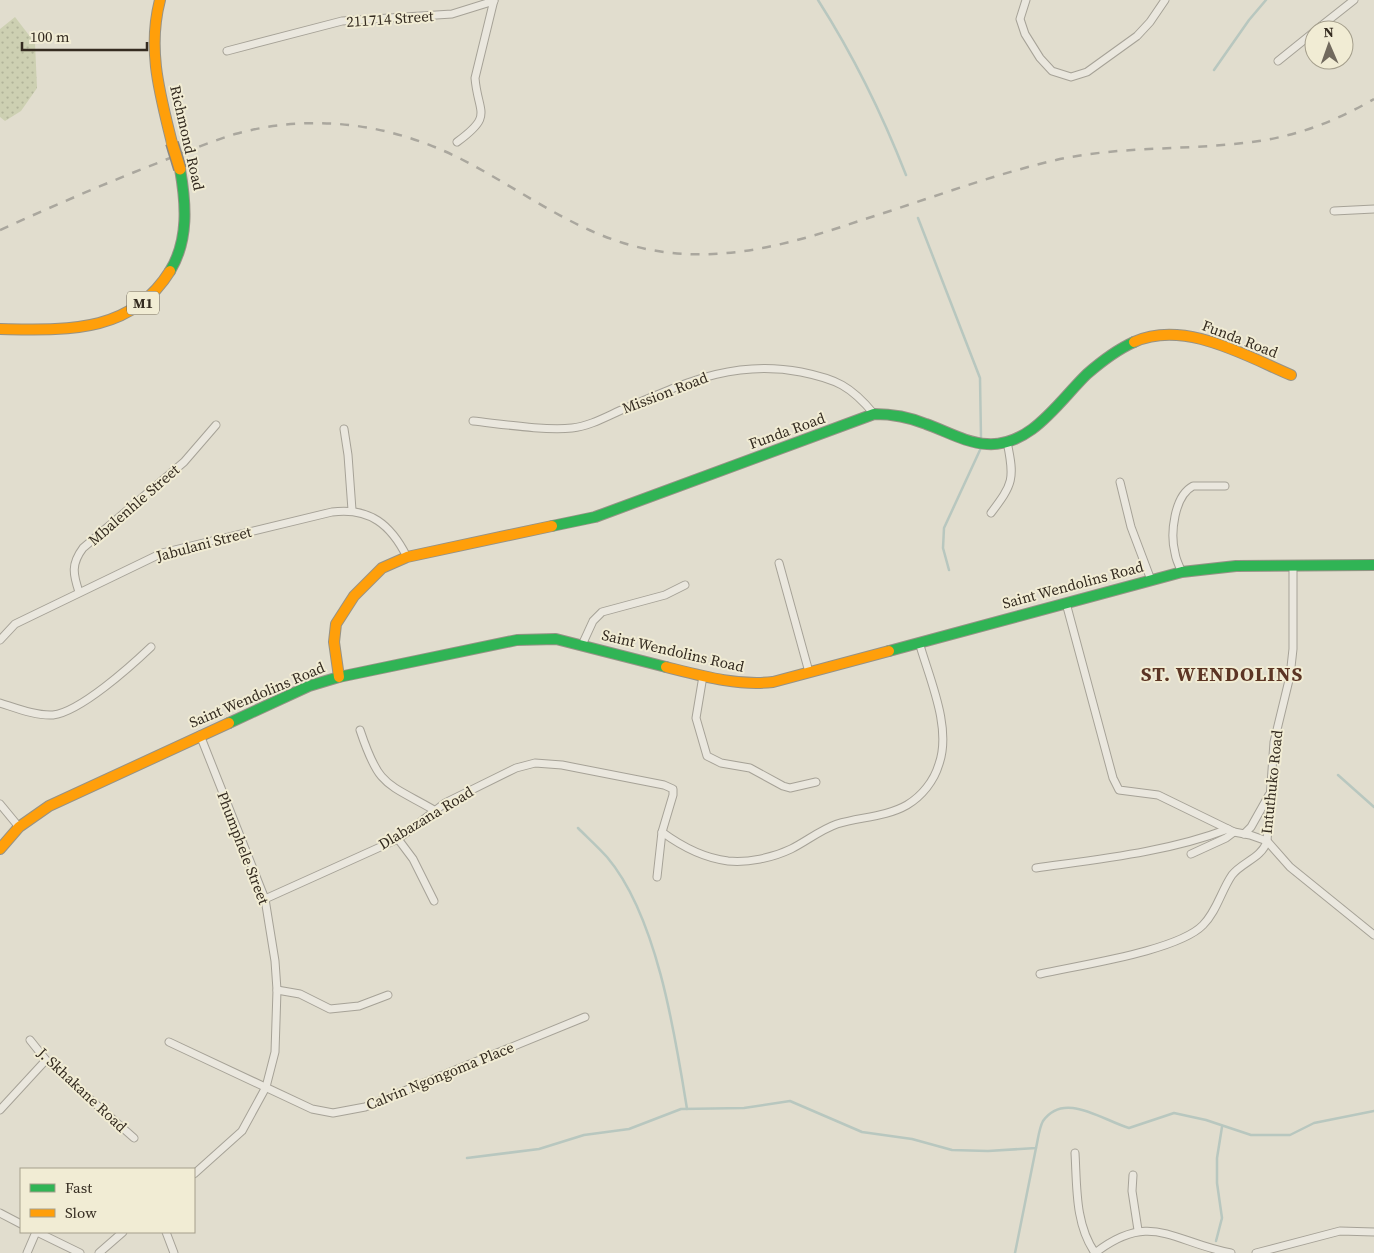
<svg xmlns="http://www.w3.org/2000/svg" width="1374" height="1253" font-family="'Source Serif 4',serif">
	<style>
		.park { fill: url(#park-dots) }
		.lines { fill: none; stroke-linecap: round; stroke-linejoin: round }
		.stream { stroke: #b8c7bf; stroke-width: 2.5 }
		.street-casing { stroke: #a6a297; stroke-width: 9 }
		.fast-casing { stroke: #969286; stroke-width: 12 }
		.slow-casing { stroke: #969286; stroke-width: 12 }
		.street { stroke: #eae7de; stroke-width: 7 }
		.fast { stroke: #30b455; stroke-width: 10 }
		.slow { stroke: #ff9f0a; stroke-width: 10 }
		.rail { stroke: #aaa79e; stroke-width: 2.5; stroke-dasharray: 9 9; stroke-linecap: butt }
		.slow-bridge-casing { stroke: #8c877d; stroke-width: 14; stroke-linecap: butt }
		.slow-bridge { stroke: #ff9f0a; stroke-width: 11 }
		.labels { text-anchor: middle; stroke-width: 4; stroke-linejoin: round; paint-order: stroke }
		.shield { fill: #f1ecd4; stroke: #6d6556; stroke-width: 1 }
		.shield-label { font-size: 14px; font-weight: bold; fill: #342b20 }
		.street-label { font-size: 15px; fill: #342b20; stroke: #f1ecd4 }
		.district-label { font-size: 20px; font-weight: bold; letter-spacing: 1px; fill: #5c3524; stroke: #f1ecd4 }
	</style>
	<defs>
		<pattern id="park-dots" width="8" height="8" patternUnits="userSpaceOnUse" patternTransform="scale(1.25)"><rect width="8" height="8" fill="#cdd0b2"/><path d="M2 2h.1M6 6h.1" fill="none" stroke="#b1b399" stroke-width="1.8" stroke-linecap="round"/></pattern>
	</defs>
	<rect width="100%" height="100%" fill="#e1ddce"/>
	<polygon class="park" points="15,17 35,43 37,88 21,111 5,121 0,117 0,29"/>
	<g class="lines">
		<g class="stream">
			<path d="M 818,0 C 855,58 881,111 906,175"/>
			<polyline points="1214,70 1249,20 1266,0"/>
			<polyline points="918,218 980,378 981,438"/>
			<polyline points="949,570 943,548 944,528 980,450"/>
			<polyline points="1338,775 1374,807"/>
			<path d="M 578,828 C 587,837 598,847 607,857 C 657,916 675,1034 687,1109"/>
			<path d="M 467,1158 L 539,1149 L 584,1135 L 629,1129 L 681,1109 L 744,1108 L 790,1101 L 862,1132 L 912,1139 L 952,1150 L 988,1151 L 1036,1148 C 1038,1140 1039,1128 1043,1121 C 1064,1091 1102,1120 1129,1128 L 1174,1113 L 1206,1120 L 1251,1135 L 1290,1135 L 1314,1123 L 1374,1111"/>
			<polyline points="1216,1241 1222,1218 1217,1183 1217,1158 1222,1127"/>
			<polyline points="1015,1253 1036,1148"/>
		</g>
		<defs>
			<g id="street">
				<polyline points="1026,0 1020,19 1025,34 1040,58 1052,71 1071,77 1087,72 1137,36 1150,22 1165,0"/>
				<polyline points="1316,30 1354,0"/>
				<polyline points="227,51 342,21 452,14 494,1"/>
				<polyline points="1278,61 1314,32"/>
				<path d="M 457,142 C 494,115 478,114 475,78 L 494,0"/>
				<polyline points="1334,211 1374,209"/>
				<path d="M 473,421 C 501,424 546,431 572,428 C 591,426 609,415 626,408 C 685,383 735,359 801,372 C 836,379 851,386 874,414"/>
				<polyline points="344,429 348,455 352,510"/>
				<polyline points="1120,482 1131,527 1151,580"/>
				<path d="M 991,513 C 1013,484 1015,479 1007,442"/>
				<polyline points="779,563 809,672"/>
				<path d="M 1182,572 C 1179,566 1176,560 1175,553 C 1170,534 1174,496 1193,486 L 1225,486"/>
				<path d="M 79,592 C 73,574 71,564 83,548 L 184,462 L 216,425"/>
				<polyline points="1066,603 1113,778 1119,790 1158,795 1234,832 1250,835 1267,841 1290,867 1374,935"/>
				<path d="M 0,640 L 15,624 L 162,553 L 332,512 C 370,507 391,525 407,557"/>
				<polyline points="582,645 593,621 602,612 665,595 685,585"/>
				<polyline points="703,676 696,718 707,756 721,763 750,768 783,786 790,788 816,782"/>
				<path d="M 0,703 C 16,708 36,716 53,715 C 80,712 131,666 151,647"/>
				<path d="M 360,730 C 379,787 385,782 434,810"/>
				<polyline points="0,804 19,827"/>
				<path d="M 662,832 C 681,846 704,858 728,861 C 748,863 772,858 791,849 C 807,841 820,830 837,824 C 860,817 886,817 907,805 C 922,796 934,781 939,764 C 952,727 929,678 919,642"/>
				<polyline points="1244,834 1251,827 1269,795"/>
				<polyline points="398,839 413,859 434,901"/>
				<polyline points="1191,854 1226,838 1234,832"/>
				<path d="M 1036,868 C 1100,859 1168,852 1228,829"/>
				<polyline points="265,899 398,839 445,803 516,768 535,763 562,765 664,785 673,789 673,795 662,832 657,877"/>
				<path d="M 1040,974 C 1079,965 1178,951 1203,925 C 1217,911 1221,891 1232,875 C 1242,862 1262,858 1267,841 L 1274,742 L 1290,676 L 1293,649 L 1293,565"/>
				<polyline points="277,990 300,994 330,1009 359,1006 388,995"/>
				<polyline points="30,1040 46,1060 134,1138"/>
				<polyline points="169,1042 312,1109 333,1113 365,1107 585,1017"/>
				<polyline points="0,1110 46,1060"/>
				<path d="M 1075,1153 C 1077,1187 1075,1224 1095,1253"/>
				<polyline points="194,1174 242,1131 266,1087 275,1052 277,990 275,961 265,899 200,735"/>
				<polyline points="1133,1175 1132,1191 1138,1230"/>
				<polyline points="0,1213 21,1224"/>
				<polyline points="37,1232 80,1253"/>
				<polyline points="166,1232 174,1253"/>
				<polyline points="27,1253 36,1232"/>
				<polyline points="99,1253 123,1232"/>
				<path d="M 1095,1253 C 1151,1210 1172,1242 1231,1253"/>
				<polyline points="1256,1253 1340,1231 1374,1232"/>
			</g>
			<g id="fast">
				<path d="M 170,271 C 189,240 186,203 180,169"/>
				<path d="M 552,526 L 595,517 L 874,414 C 892,414 909,417 926,424 C 946,431 966,443 987,444 C 1031,447 1059,401 1087,374 C 1102,361 1116,350 1134,342"/>
				<polyline points="889,651 1182,572 1236,566 1374,565"/>
				<polyline points="229,723 309,686 339,677 517,640 556,639 666,667"/>
			</g>
			<g id="slow">
				<path d="M 160,0 C 147,50 160,94 172,143"/>
				<path d="M 0,329 C 66,330 131,334 170,271"/>
				<path d="M 1134,342 C 1184,319 1246,356 1291,375"/>
				<path d="M 666,667 C 702,676 737,686 773,682 L 889,651"/>
				<polyline points="339,677 334,642 336,624 354,596 382,568 407,557 552,526"/>
				<polyline points="0,849 19,827 49,806 229,723"/>
			</g>
		</defs>
		<use href="#street" class="street-casing"/>
		<use href="#fast" class="fast-casing"/>
		<use href="#slow" class="slow-casing"/>
		<use href="#street" class="street"/>
		<use href="#fast" class="fast"/>
		<use href="#slow" class="slow"/>
		<path class="rail" d="M 0,230 C 53,206 106,183 160,162 C 185,152 210,142 235,134 C 312,113 390,123 461,159 C 528,193 586,242 664,252 C 733,261 797,242 862,220 C 926,200 991,175 1056,160 C 1123,145 1192,151 1259,141 C 1300,135 1338,120 1374,99"/>
		<defs>
			<polyline id="slow-bridge" points="172,143 180,169"/>
		</defs>
		<use href="#slow-bridge" class="slow-bridge-casing"/>
		<use href="#slow-bridge" class="slow-bridge"/>
	</g>
	<g class="labels">
		<rect class="shield" x="127" y="291.5" width="32" height="23" rx="4"/>
		<g class="shield-label">
			<text x="143" y="308">M1</text>
		</g>
		<g class="street-label">
			<text transform="translate(390 19) rotate(-4)" y="5">211714 Street</text>
			<text transform="translate(187 138) rotate(77)" y="5">Richmond Road</text>
			<text transform="translate(1240 339) rotate(21)" y="5">Funda Road</text>
			<text transform="translate(665 393) rotate(-21)" y="5">Mission Road</text>
			<text transform="translate(787 431) rotate(-20)" y="5">Funda Road</text>
			<text transform="translate(134 505) rotate(-41)" y="5">Mbalenhle Street</text>
			<text transform="translate(204 544) rotate(-15)" y="5">Jabulani Street</text>
			<text transform="translate(1073 585) rotate(-15)" y="5">Saint Wendolins Road</text>
			<text transform="translate(673 651) rotate(13)" y="5">Saint Wendolins Road</text>
			<text transform="translate(257 695) rotate(-23)" y="5">Saint Wendolins Road</text>
			<text transform="translate(1272 782) rotate(-84)" y="5">Intuthuko Road</text>
			<text transform="translate(426 818) rotate(-31)" y="5">Dlabazana Road</text>
			<text transform="translate(243 848) rotate(69)" y="5">Phumphele Street</text>
			<text transform="translate(440 1076) rotate(-22)" y="5">Calvin Ngongoma Place</text>
			<text transform="translate(82 1090) rotate(43)" y="5">J. Skhakane Road</text>
		</g>
		<g class="district-label">
			<text x="1222" y="681">ST. WENDOLINS</text>
		</g>
	</g>
	<rect x="20" y="1168" width="175" height="65" fill="#f1ecd4" stroke="#a59f8c"/>
	<rect x="30" y="1184" width="25" height="8" fill="#30b455" stroke="#a59f8c"/>
	<text x="65" y="1193" font-size="15" fill="#342b20">Fast</text>
	<rect x="30" y="1209" width="25" height="8" fill="#ff9f0a" stroke="#a59f8c"/>
	<text x="65" y="1218" font-size="15" fill="#342b20">Slow</text>
	<g transform="translate(1329 45) rotate(358)"><circle r="24" fill="#f1ecd4" stroke="#a59f8c"/>
	<path d="M0-4L9 19L0 12L-9 19Z" fill="#71695d"/>
	<text y="-8" font-size="14" font-weight="bold" text-anchor="middle" fill="#342b20">N</text>
	</g>
	<path d="M22 42v8h125v-8" fill="none" stroke="#342b20" stroke-width="2.5"/>
	<text x="30" y="42" font-size="15" fill="#342b20" stroke="#f1ecd4" stroke-width="4" paint-order="stroke">100 m</text>
</svg>
